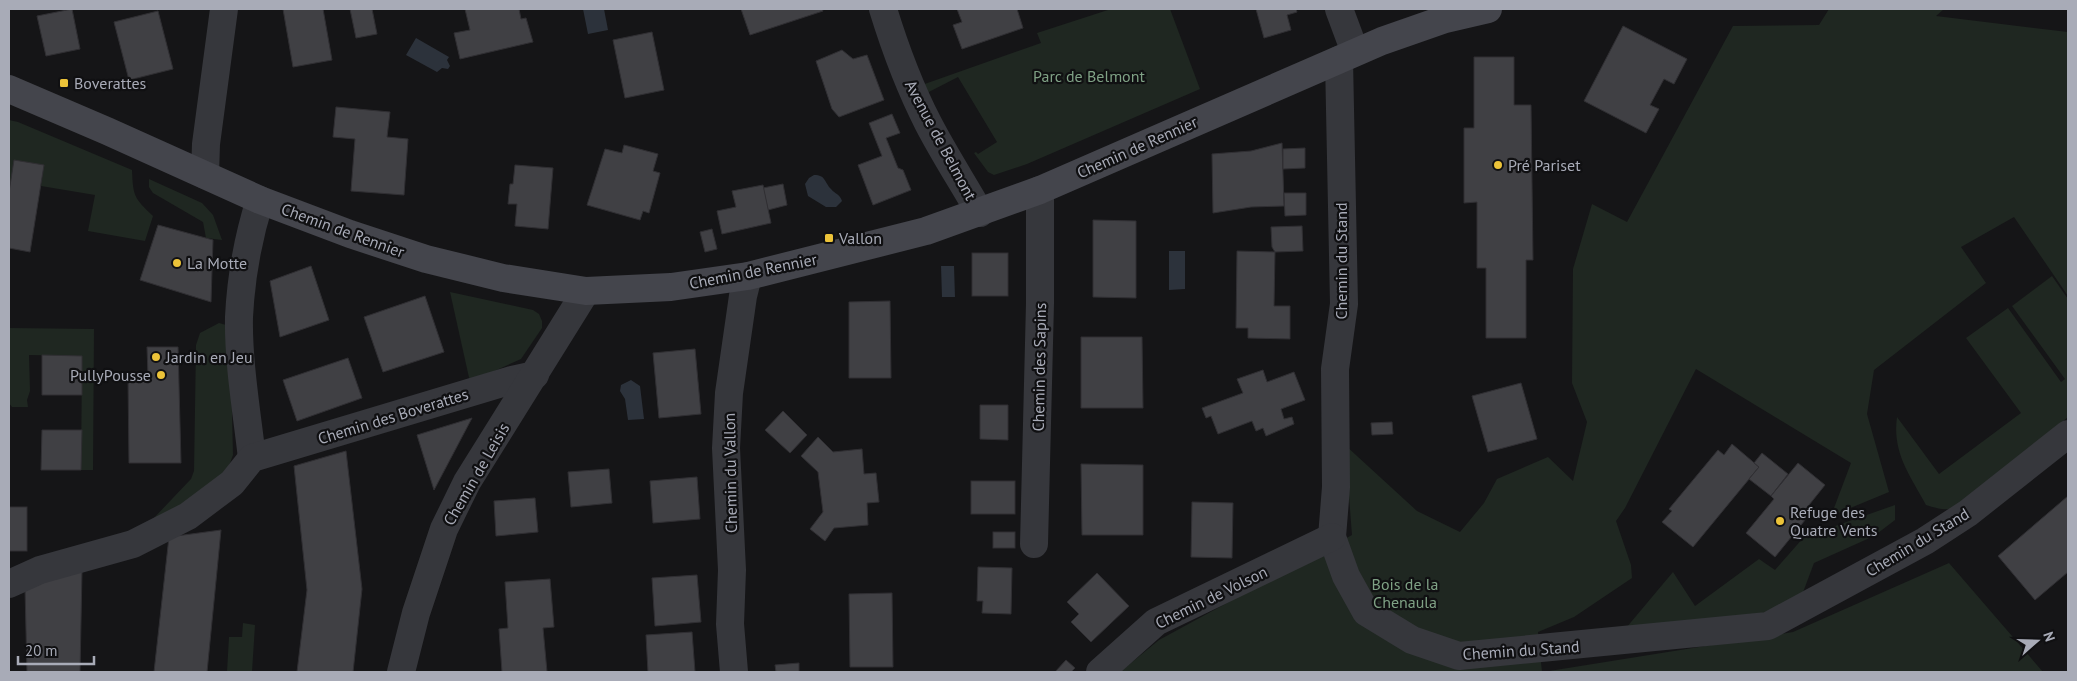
<svg xmlns="http://www.w3.org/2000/svg" width="2077" height="681" font-family="'PT Sans',sans-serif">
	<style>
		.green { fill: #1f2721 }
		.water { fill: #2c323b }
		.building { fill: #404044; stroke: #302f33 }
		.lines { fill: none; stroke-linecap: round; stroke-linejoin: round }
		.street { stroke: #36373c; stroke-width: 28 }
		.secondary { stroke: #44454c; stroke-width: 28 }
		.poi-dot { fill: #ecc339; stroke: #101012; stroke-width: 2 }
		.labels { text-anchor: middle; stroke-width: 4.5; stroke-linejoin: round; paint-order: stroke }
		.park-label { font-size: 16px; fill: #7fa185; stroke: #101012 }
		.poi-label { font-size: 16px; fill: #a8abb7; stroke: #101012; text-anchor: start }
		.street-label { font-size: 16px; fill: #a8abb7; stroke: #101012 }
	</style>
	<rect width="100%" height="100%" fill="#151517"/>
	<g class="green">
		<polygon points="1111,9 1170,9 1200,89 1027,164 994,175 988,172 974,153 976,152 978,154 997,142 958,77 923,95 919,86 1041,43 1037,33"/>
		<polygon points="1829,9 1944,9 1936,16 2068,32 2068,296 2014,217 1961,247 1986,283 1874,370 1867,414 1889,492 1831,516 1851,463 1696,369 1625,508 1616,521 1631,565 1632,578 1574,617 1538,632 1542,672 1120,672 1159,640 1352,535 1345,445 1417,511 1460,532 1484,503 1497,479 1548,457 1573,481 1587,422 1572,383 1573,269 1592,204 1627,222 1733,26 1819,25"/>
		<path d="M 9,120 L 18,122 L 132,170 C 133,196 134,198 153,216 L 145,241 L 88,231 L 95,195 L 41,186 L 44,165 L 14,160 L 9,192 Z"/>
		<polygon points="149,179 202,203 213,215 222,240 206,238 203,222 153,193 149,187"/>
		<path d="M 2052,276 L 2068,299 L 2068,417 L 1975,495 C 1954,510 1951,513 1926,505 C 1910,475 1892,453 1897,417 L 1939,474 L 2021,413 L 1966,338 L 2008,308 L 2061,382 L 2065,379 L 2012,306 Z"/>
		<polygon points="450,292 533,310 539,314 542,321 542,328 521,359 470,382"/>
		<polygon points="219,323 226,325 230,329 233,455 227,471 195,502 153,519 191,479 194,471 196,345 200,333"/>
		<polygon points="9,328 94,329 93,470 81,470 82,356 29,355 30,391 27,400 28,407 12,407 9,403"/>
		<polygon points="1895,505 1895,520 1874,536 1814,563 1802,595 1776,612 1621,634 1673,572 1695,606 1759,559 1775,570 1804,537"/>
		<polygon points="1949,563 2043,672 1543,672 1793,632"/>
		<polygon points="243,623 255,625 252,672 227,672 229,637 242,637"/>
	</g>
	<g class="water">
		<polygon points="583,9 604,9 608,30 588,34"/>
		<polygon points="416,38 449,57 447,60 450,66 448,69 442,68 437,72 406,55"/>
		<path d="M 814,175 C 826,175 824,182 831,189 C 835,194 840,194 842,201 L 836,207 L 826,207 L 808,196 L 805,184 L 809,178 Z"/>
		<polygon points="1169,251 1185,251 1185,289 1169,290"/>
		<polygon points="941,266 954,266 955,297 942,297"/>
		<polygon points="631,380 640,386 644,419 628,420 625,399 620,391 621,385"/>
	</g>
	<g class="building">
		<polygon points="72,9 80,49 46,56 37,16"/>
		<polygon points="283,9 323,9 332,60 293,67"/>
		<polygon points="350,9 372,9 377,34 356,38"/>
		<polygon points="465,9 519,9 521,19 526,18 533,42 460,59 454,33 470,30"/>
		<polygon points="741,9 822,9 823,11 750,35"/>
		<polygon points="957,9 1017,9 1023,28 962,49 953,25 962,22"/>
		<polygon points="1256,9 1296,9 1297,12 1287,15 1291,30 1264,38"/>
		<polygon points="158,11 173,69 129,80 114,22"/>
		<polygon points="1623,26 1687,59 1674,84 1664,79 1650,105 1659,109 1646,133 1584,101"/>
		<polygon points="652,32 664,90 625,98 613,40"/>
		<polygon points="842,50 853,59 867,55 884,100 839,117 832,109 816,61"/>
		<polygon points="1474,57 1514,57 1514,105 1531,105 1533,260 1526,260 1526,338 1486,338 1486,268 1477,268 1477,202 1464,203 1464,128 1474,128"/>
		<polygon points="336,107 390,112 387,137 408,139 404,195 351,191 355,139 333,137"/>
		<polygon points="892,114 900,133 886,138 898,168 903,170 911,190 873,205 858,165 882,156 869,123"/>
		<polygon points="1282,143 1284,206 1251,207 1213,213 1212,154 1251,151"/>
		<polygon points="624,145 658,154 653,171 660,173 649,213 643,211 640,220 587,205 605,149 622,153"/>
		<polygon points="1305,148 1305,168 1283,169 1283,149"/>
		<polygon points="14,160 44,165 30,252 9,248 9,192"/>
		<polygon points="515,165 553,168 548,229 515,226 517,204 508,204 510,184 513,184"/>
		<polygon points="783,184 787,205 768,210 763,188"/>
		<polygon points="763,185 771,223 722,234 717,211 736,207 732,191"/>
		<polygon points="1284,193 1306,193 1306,215 1285,216"/>
		<polygon points="1093,220 1136,221 1136,298 1093,297"/>
		<polygon points="158,225 213,240 211,302 140,280"/>
		<polygon points="1302,226 1303,251 1275,252 1272,247 1271,227"/>
		<polygon points="712,229 717,249 705,252 700,232"/>
		<polygon points="1237,251 1275,252 1274,306 1290,306 1290,339 1248,338 1248,328 1236,328"/>
		<rect x="972" y="253" width="36" height="43"/>
		<polygon points="311,266 329,320 280,337 270,281"/>
		<polygon points="425,296 444,352 383,372 364,317"/>
		<polygon points="890,301 891,378 849,378 849,302"/>
		<polygon points="1081,337 1142,337 1143,408 1081,408"/>
		<polygon points="147,347 178,347 181,463 129,463 128,376 148,376"/>
		<polygon points="695,349 701,414 659,418 653,353"/>
		<polygon points="42,355 82,356 82,395 42,395"/>
		<polygon points="348,358 362,398 297,421 283,380"/>
		<polygon points="1263,370 1267,382 1294,372 1305,400 1281,409 1284,419 1292,417 1294,424 1266,436 1263,428 1256,431 1252,421 1218,434 1211,416 1206,418 1202,408 1243,393 1237,379"/>
		<polygon points="1521,383 1537,439 1488,452 1472,396"/>
		<polygon points="980,405 1008,405 1008,440 980,439"/>
		<polygon points="783,411 807,435 790,453 765,430"/>
		<polygon points="472,418 434,490 417,435"/>
		<polygon points="1392,422 1393,434 1372,435 1371,423"/>
		<polygon points="42,430 82,430 81,470 41,470"/>
		<polygon points="818,437 833,452 862,449 864,474 876,473 879,502 867,503 868,525 834,528 825,541 810,529 823,512 818,472 801,456"/>
		<polygon points="1732,444 1759,467 1693,547 1662,522 1672,511 1669,509 1718,450 1724,455"/>
		<polygon points="346,451 362,589 353,672 297,672 307,590 294,466"/>
		<polygon points="1762,453 1788,474 1771,496 1749,479 1759,467 1754,463"/>
		<polygon points="1798,463 1825,485 1809,505 1814,509 1775,557 1746,533 1774,499 1771,496"/>
		<polygon points="1081,464 1143,465 1143,535 1082,535"/>
		<polygon points="609,469 612,503 571,507 568,472"/>
		<polygon points="697,477 700,519 653,523 650,481"/>
		<rect x="971" y="481" width="44" height="33"/>
		<polygon points="2068,496 2068,572 2035,600 1998,556"/>
		<polygon points="535,498 538,532 496,536 494,501"/>
		<polygon points="1192,502 1233,503 1232,558 1191,557"/>
		<rect x="9" y="507" width="18" height="44"/>
		<polygon points="221,530 207,672 154,672 169,537"/>
		<rect x="993" y="532" width="22" height="16"/>
		<polygon points="978,567 1012,568 1011,614 982,613 983,601 977,601"/>
		<polygon points="82,570 80,672 27,672 25,588"/>
		<polygon points="1097,573 1129,606 1091,642 1071,622 1079,614 1067,602"/>
		<polygon points="697,575 701,622 655,626 652,578"/>
		<polygon points="550,579 554,627 543,628 547,672 502,672 499,629 508,628 505,582"/>
		<polygon points="892,593 893,667 850,667 849,594"/>
		<polygon points="692,632 695,672 648,672 646,635"/>
		<polygon points="1066,660 1075,668 1071,672 1055,672"/>
		<polygon points="799,663 799,672 776,672 775,665"/>
	</g>
	<g class="lines">
		<g class="street">
			<path d="M 883,9 C 895,48 909,86 928,123 C 944,154 963,183 980,213"/>
			<polyline points="1339,9 1355,52"/>
			<polyline points="1339,60 1344,304 1335,369 1336,487 1332,537 1346,576 1366,612 1412,640 1459,656 1768,626 1925,541 1968,513 2068,434"/>
			<polyline points="205,175 206,144 224,9"/>
			<path d="M 252,458 C 247,414 238,361 239,317 C 241,276 248,238 260,200"/>
			<polyline points="1034,544 1040,303 1040,190"/>
			<polyline points="9,584 40,570 133,544 188,516 232,483 252,458 512,380 535,375"/>
			<polyline points="401,672 416,613 444,529 467,482 586,291"/>
			<polyline points="734,672 730,624 732,570 726,448 729,393 743,296 748,276"/>
			<polyline points="1100,672 1156,622 1332,537"/>
		</g>
		<polyline class="secondary" points="9,89 107,131 260,200 350,234 426,259 503,278 586,291 671,287 748,276 926,231 1040,190 1382,41 1445,19 1488,9"/>
	</g>
	<g class="poi-dot">
		<rect x="59" y="78" width="10" height="10" rx="2.5"/>
		<circle cx="1498" cy="165" r="5"/>
		<rect x="824" y="233" width="10" height="10" rx="2.5"/>
		<circle cx="177" cy="263" r="5"/>
		<circle cx="156" cy="357" r="5"/>
		<circle cx="161" cy="375" r="5"/>
		<circle cx="1780" cy="521" r="5"/>
	</g>
	<g class="labels">
		<g class="park-label">
			<text x="1089" y="82">Parc de Belmont</text>
			<text x="1405" y="590">Bois de la<tspan x="1405" dy="18">Chenaula</tspan></text>
		</g>
		<g class="poi-label">
			<text x="74" y="89">Boverattes</text>
			<text x="1508" y="171">Pré Pariset</text>
			<text x="839" y="244">Vallon</text>
			<text x="187" y="269">La Motte</text>
			<text x="166" y="363">Jardin en Jeu</text>
			<text x="151" y="381" text-anchor="end">PullyPousse</text>
			<text x="1790" y="518">Refuge des<tspan x="1790" dy="18">Quatre Vents</tspan></text>
		</g>
		<g class="street-label">
			<text transform="translate(941 140) rotate(62)" y="6">Avenue de Belmont</text>
			<text transform="translate(1137 147) rotate(-24)" y="6">Chemin de Rennier</text>
			<text transform="translate(343 230) rotate(20)" y="6">Chemin de Rennier</text>
			<text transform="translate(1341 261) rotate(-90)" y="6">Chemin du Stand</text>
			<text transform="translate(753 271) rotate(-11)" y="6">Chemin de Rennier</text>
			<text transform="translate(1039 367) rotate(-89)" y="6">Chemin des Sapins</text>
			<text transform="translate(393 416) rotate(-17)" y="6">Chemin des Boverattes</text>
			<text transform="translate(730 473) rotate(-91)" y="6">Chemin du Vallon</text>
			<text transform="translate(476 474) rotate(-60)" y="6">Chemin de Leisis</text>
			<text transform="translate(1917 542) rotate(-31)" y="6">Chemin du Stand</text>
			<text transform="translate(1211 597) rotate(-26)" y="6">Chemin de Volson</text>
			<text transform="translate(1521 650) rotate(-4)" y="6">Chemin du Stand</text>
		</g>
	</g>
	<rect width="2077" height="681" fill="none" stroke="#a8abb7" stroke-width="20"/>
	<g transform="translate(2037 641) rotate(70)" stroke="#101012" stroke-width="4" paint-order="stroke">
	<path d="M0-4L9 19L0 12L-9 19Z" fill="#a8abb7"/>
	<text y="-8" font-size="14" font-weight="bold" text-anchor="middle" fill="#a8abb7">N</text>
	</g>
	<path d="M18 656v8h76v-8" fill="none" stroke="#a8abb7" stroke-width="2.5"/>
	<text x="25" y="656" font-size="15" fill="#a8abb7" stroke="#101012" stroke-width="4" paint-order="stroke">20 m</text>
</svg>
